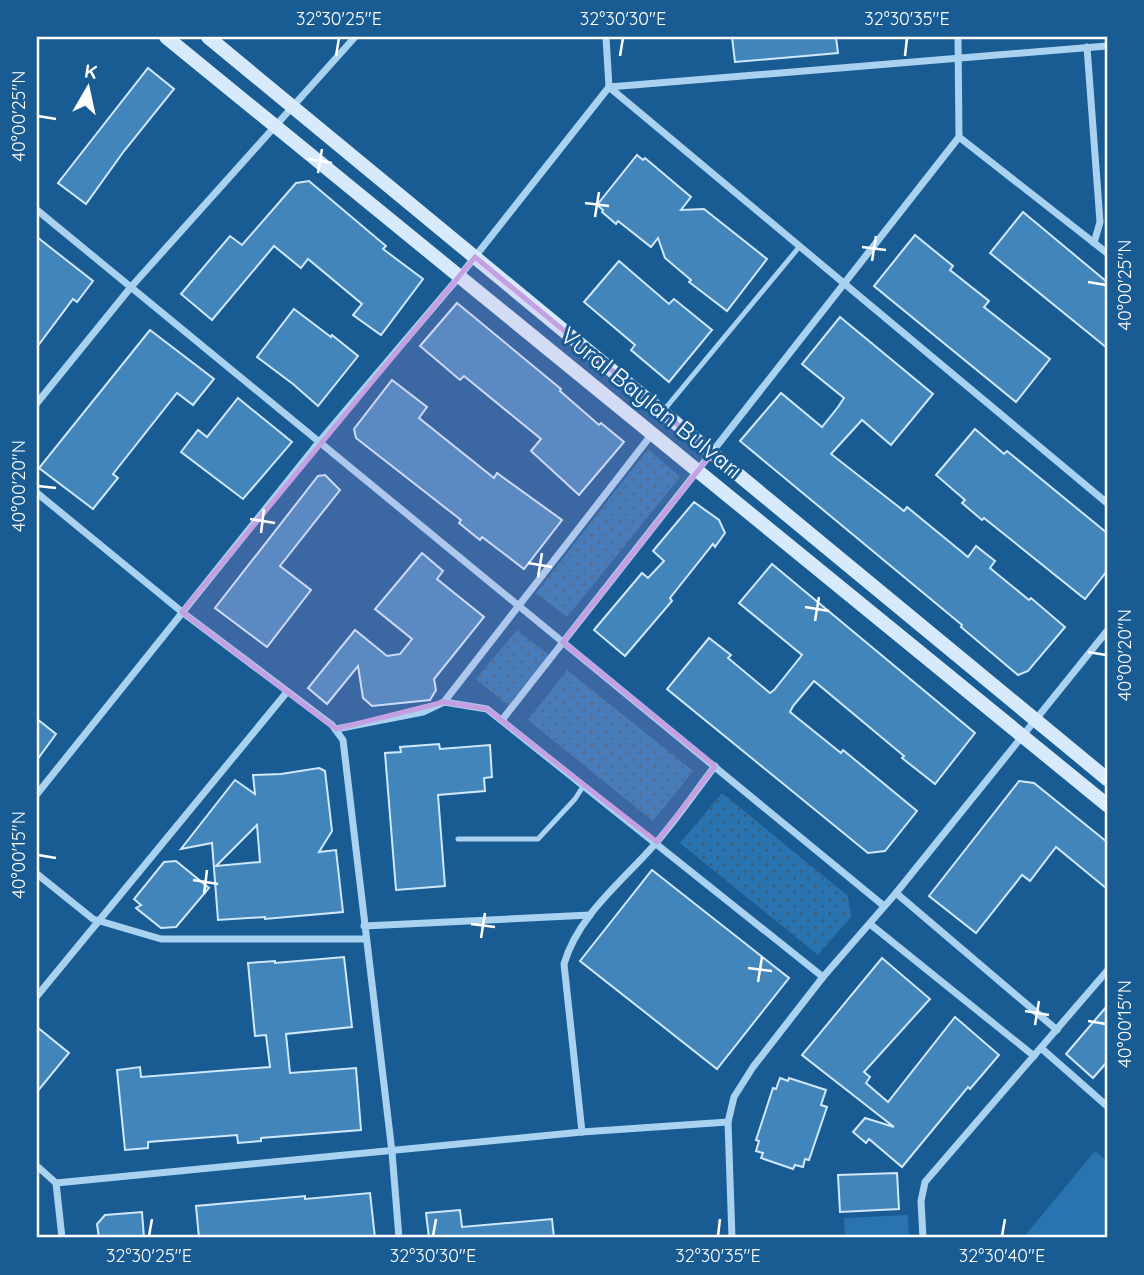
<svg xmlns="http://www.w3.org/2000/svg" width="1144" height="1275" font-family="Quicksand,sans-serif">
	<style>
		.grass { fill: #2974b0 }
		.park { fill: url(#park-dots) }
		.building { fill: #4285bb; stroke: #d0e8fb; stroke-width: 2; fill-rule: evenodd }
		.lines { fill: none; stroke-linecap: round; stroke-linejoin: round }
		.service { stroke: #a9d1f0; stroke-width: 5 }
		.minor { stroke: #a9d1f0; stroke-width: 7 }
		.secondary { stroke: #d7eafb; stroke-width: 14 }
		.marked { fill: #c4a0e2; fill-opacity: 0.2; stroke: #c4a0e2; stroke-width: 5; stroke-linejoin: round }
		.ticks { fill: none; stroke: #fff; stroke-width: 2.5 }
		.labels { text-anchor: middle; stroke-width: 6; stroke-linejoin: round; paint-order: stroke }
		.street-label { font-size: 24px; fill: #fff; stroke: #195b93 }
		.neatline { fill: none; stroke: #fff; stroke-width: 2.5 }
		.ticks-label { font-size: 18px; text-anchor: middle; fill: #fff }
	</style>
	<defs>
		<pattern id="park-dots" width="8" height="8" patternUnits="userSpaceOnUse" patternTransform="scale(1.75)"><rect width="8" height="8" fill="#2974b0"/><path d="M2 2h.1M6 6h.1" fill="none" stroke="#3c5e79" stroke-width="1.8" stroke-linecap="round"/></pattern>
	</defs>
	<rect width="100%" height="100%" fill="#195b93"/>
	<g class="grass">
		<polygon points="1095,1151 1107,1161 1107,1238 1023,1238"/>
		<polygon points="908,1215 909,1238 845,1238 844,1218"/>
	</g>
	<g class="park">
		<polygon points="648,449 680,477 567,617 536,593"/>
		<polygon points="517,630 550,656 509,706 476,679"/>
		<polygon points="567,670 693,771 653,821 528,720"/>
		<polygon points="722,793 848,896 851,917 818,955 680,843"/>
	</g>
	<g class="building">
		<polygon points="732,37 836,37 838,53 735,62"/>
		<polygon points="148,68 174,89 124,151 86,204 58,183"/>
		<polygon points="637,155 643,160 645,158 691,197 681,210 704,209 767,259 727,311 689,282 691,280 665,258 658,238 651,247 618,221 616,224 602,212 603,210 597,205"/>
		<polygon points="309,181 386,246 383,249 423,279 381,335 353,315 362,304 308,259 301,268 274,246 212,320 181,294 230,236 242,245 296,183"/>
		<polygon points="1023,212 1107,282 1107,348 990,253"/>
		<polygon points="915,235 953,266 950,270 989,301 984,307 1050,359 1016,402 874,286"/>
		<polygon points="37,237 93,281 77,302 73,299 37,347"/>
		<polygon points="619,261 669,304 674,299 712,330 669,382 631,350 635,345 584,302"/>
		<polygon points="457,303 561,389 560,391 599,425 601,423 624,442 579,495 531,451 541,439 464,376 460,380 420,346"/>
		<polygon points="294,309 331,337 332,335 358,356 318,406 293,384 257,357"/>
		<polygon points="840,317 933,394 891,445 862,420 831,454 904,511 907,507 968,557 976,546 995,561 990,568 1029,600 1031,598 1065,627 1028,671 1018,675 961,627 962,625 740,441 781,393 822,427 838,407 844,398 802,364"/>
		<polygon points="150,330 214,379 193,405 177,393 113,474 118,478 93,509 39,468"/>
		<polygon points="392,380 427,407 419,418 494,478 497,473 562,520 524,569 482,537 480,540 459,523 461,520 356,438 354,429"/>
		<polygon points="238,398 292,442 243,499 181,452 198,430 207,437"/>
		<polygon points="975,429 1004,454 1007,451 1107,533 1107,571 1085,599 984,518 982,520 962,503 965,500 936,475"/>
		<polygon points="325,475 340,490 280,566 311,590 267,647 215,608 318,476"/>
		<polygon points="694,502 719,520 725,533 715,547 713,544 670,598 672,601 625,656 594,630 642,573 648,578 664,561 653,551"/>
		<polygon points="422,553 443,571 437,579 484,617 434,679 436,690 430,700 372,706 363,698 358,666 327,704 308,688 355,630 387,656 400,654 412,639 375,609"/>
		<polygon points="772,564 975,733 935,784 902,758 904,756 814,681 793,706 790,712 841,753 843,750 917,811 885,851 868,853 667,689 709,638 731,655 728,658 770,693 774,690 802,655 739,603"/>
		<polygon points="37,719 56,734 37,760"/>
		<polygon points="439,744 440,749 490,745 492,777 484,778 485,791 438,795 445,886 396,890 385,753 401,752 400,747"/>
		<path d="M 319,768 L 325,771 L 332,831 L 319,852 L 336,850 L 343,912 L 265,919 L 265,917 L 218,920 L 212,843 L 181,849 L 235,780 L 255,794 L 253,775 L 281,774 ZM 257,825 L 260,862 L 216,866 Z"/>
		<polygon points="1019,781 1034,783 1107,842 1107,889 1056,847 1030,881 1022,875 976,933 929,896"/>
		<polygon points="176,861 209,888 176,927 161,928 136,908 141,905 134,899 164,862"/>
		<polygon points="652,870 789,978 717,1069 580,961"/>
		<polygon points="344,957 352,1027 286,1034 290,1073 356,1068 361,1130 261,1138 261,1141 238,1143 237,1135 148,1142 148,1148 125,1150 117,1070 140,1067 141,1077 270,1067 266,1035 255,1036 248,963 275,961 275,963"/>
		<polygon points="882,958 930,999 864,1072 870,1077 866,1083 888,1102 955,1017 999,1055 970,1089 968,1087 902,1167 869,1139 866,1143 853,1132 865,1118 894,1127 802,1055"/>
		<polygon points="1107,1006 1107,1062 1093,1078 1066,1054"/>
		<polygon points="37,1027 69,1053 37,1092"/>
		<polygon points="780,1078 788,1081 789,1078 826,1090 821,1105 827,1107 809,1160 805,1159 803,1167 795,1165 793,1169 761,1158 763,1153 756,1151 759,1141 756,1140 773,1088 776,1089"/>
		<polygon points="897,1173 899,1209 840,1212 838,1175"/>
		<polygon points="370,1193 375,1238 199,1238 196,1206 305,1196 305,1199"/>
		<polygon points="460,1210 462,1227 552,1219 554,1238 429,1238 426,1213"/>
		<polygon points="142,1212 144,1238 99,1238 97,1224 105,1215"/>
	</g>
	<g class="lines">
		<g class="service">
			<polyline points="664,410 800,246"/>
			<polyline points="458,839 538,839 575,799 584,785"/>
		</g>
		<g class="minor">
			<polyline points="958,37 959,137 1107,253"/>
			<polyline points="1087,47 1100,222 1094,243"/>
			<polyline points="609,87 1107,503"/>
			<polyline points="609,87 1107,46"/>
			<polyline points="37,210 884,906"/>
			<polyline points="37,403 131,287 355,37"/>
			<polyline points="37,493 182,612 332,725 343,740 392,1152 399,1238"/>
			<polyline points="444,702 487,709 823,977"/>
			<polyline points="502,720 959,137"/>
			<polyline points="336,729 423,712 444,702 652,434"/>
			<polyline points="37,794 319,442 459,277 609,87 606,37"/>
			<polyline points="37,874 93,919 161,939 365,939"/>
			<polyline points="896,893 1057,1030"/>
			<polyline points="870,924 1034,1056"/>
			<polyline points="364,926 590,915"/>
			<polyline points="37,996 287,692"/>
			<polyline points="1041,1048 1107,1106"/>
			<path d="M 582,1132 L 564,964 C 578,915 623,881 655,844 C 677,819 695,792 715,766"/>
			<polyline points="37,1166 56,1183 582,1132 728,1122"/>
			<polyline points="56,1183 62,1238"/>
			<polyline points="732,1238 728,1122 734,1097 753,1067 823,977 896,893 1107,631"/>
			<polyline points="923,1238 921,1201 925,1182 1107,971"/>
		</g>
		<g class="secondary">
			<polyline points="166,37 1107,805"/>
			<polyline points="208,37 1107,779"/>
		</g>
	</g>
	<path class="marked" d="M 475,257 L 712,453 L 563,642 L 715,766 L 657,842 L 487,709 L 444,702 L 336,729 L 182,612 Z"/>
	<path class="ticks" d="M 336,56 L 339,38M 620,56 L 623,38M 905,56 L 907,38M 38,116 L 56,119M 308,159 L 332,163M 318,173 L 322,149M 585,203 L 609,206M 595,217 L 599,192M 862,247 L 886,250M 872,261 L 876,236M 1088,282 L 1106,285M 38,486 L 56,488M 250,519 L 275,523M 261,533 L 264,509M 528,563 L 552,567M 538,577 L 542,553M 805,607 L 829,611M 815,621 L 819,597M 1088,652 L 1106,655M 38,855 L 56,858M 193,880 L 218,884M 204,894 L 207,870M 471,924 L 495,927M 481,938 L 485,913M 748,968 L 772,971M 758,982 L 762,957M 1025,1011 L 1049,1015M 1088,1021 L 1106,1024M 1035,1025 L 1039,1001M 149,1236 L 152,1219M 433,1236 L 436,1219M 718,1236 L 720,1219M 1002,1236 L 1005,1219"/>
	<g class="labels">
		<g class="street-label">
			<text transform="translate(651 403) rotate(39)" y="8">Vural Baylan Bulvarı</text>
		</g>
	</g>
	<rect width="1144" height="1275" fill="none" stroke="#195b93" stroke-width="77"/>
	<g transform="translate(88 88) rotate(9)" stroke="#195b93" stroke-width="5" paint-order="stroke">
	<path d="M0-5L12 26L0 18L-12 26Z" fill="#ffffff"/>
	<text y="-10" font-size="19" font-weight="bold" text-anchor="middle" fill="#ffffff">K</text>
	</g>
	<rect x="38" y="38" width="1068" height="1198" class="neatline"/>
	<g class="ticks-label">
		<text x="339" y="25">32°30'25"E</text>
		<text x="623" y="25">32°30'30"E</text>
		<text x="907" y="25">32°30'35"E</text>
		<text transform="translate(19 116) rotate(-90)" y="6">40°00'25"N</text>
		<text transform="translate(1125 285) rotate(-90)" y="6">40°00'25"N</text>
		<text transform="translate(19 486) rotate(-90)" y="6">40°00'20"N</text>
		<text transform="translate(1125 655) rotate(-90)" y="6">40°00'20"N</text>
		<text transform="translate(19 855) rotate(-90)" y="6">40°00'15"N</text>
		<text transform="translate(1125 1024) rotate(-90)" y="6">40°00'15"N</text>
		<text x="149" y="1262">32°30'25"E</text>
		<text x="433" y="1262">32°30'30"E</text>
		<text x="718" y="1262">32°30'35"E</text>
		<text x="1002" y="1262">32°30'40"E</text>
	</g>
</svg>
